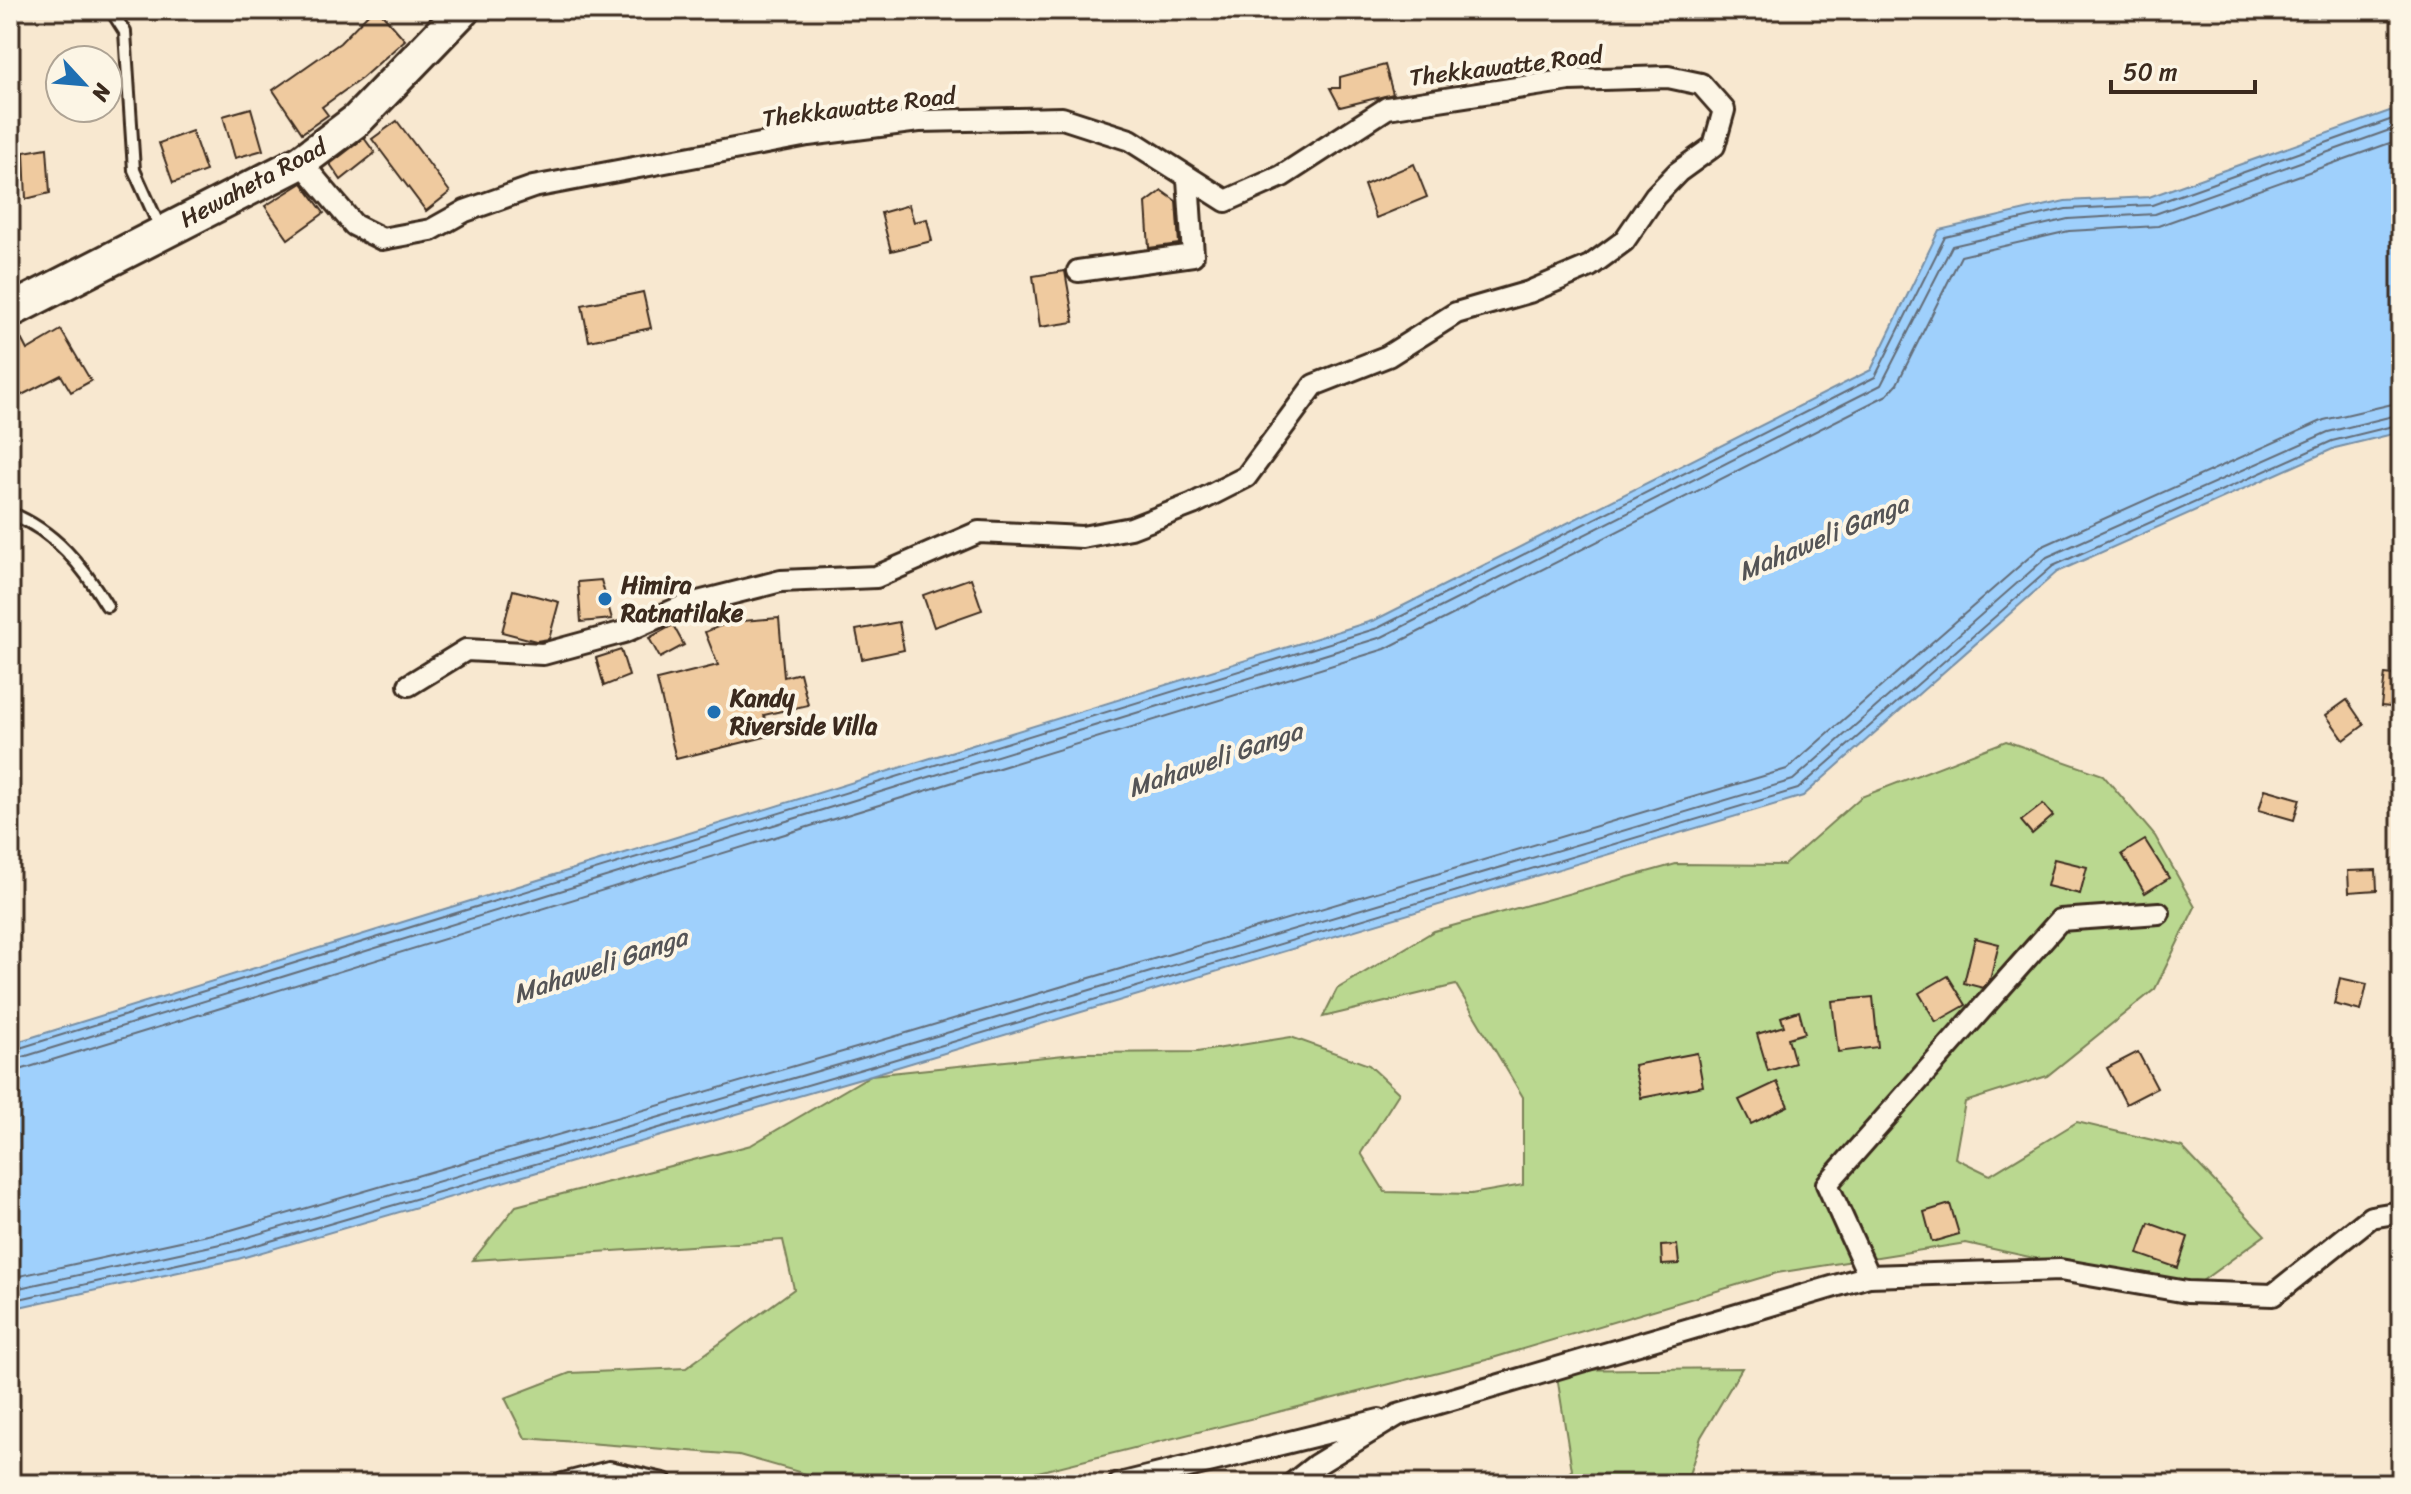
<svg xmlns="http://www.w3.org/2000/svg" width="2411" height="1494" font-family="Sriracha,sans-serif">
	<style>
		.green { fill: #bad890; stroke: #7a8157; stroke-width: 2 }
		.water { fill: #9fd0fc; stroke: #778ea3; stroke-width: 2 }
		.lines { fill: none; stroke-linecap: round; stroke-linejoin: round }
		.shore { stroke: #636c77; stroke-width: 2 }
		.building { fill: #efca9f; stroke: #3b2a1e; stroke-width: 2 }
		.service-casing { stroke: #3b2a1e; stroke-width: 16 }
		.minor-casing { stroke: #3b2a1e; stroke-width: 26 }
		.trunk-casing { stroke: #3b2a1e; stroke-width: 38 }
		.service { stroke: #fcf5e5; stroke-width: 10 }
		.minor { stroke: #fcf5e5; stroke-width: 20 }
		.trunk { stroke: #fcf5e5; stroke-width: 32 }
		.poi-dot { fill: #1f6fb2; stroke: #fcf5e5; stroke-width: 3 }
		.labels { text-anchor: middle; stroke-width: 8; stroke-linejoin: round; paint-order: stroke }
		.street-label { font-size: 24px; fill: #3b2a1e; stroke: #fcf5e5 }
		.poi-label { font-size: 24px; font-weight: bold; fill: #3b2a1e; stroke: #fcf5e5; text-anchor: start }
		.water-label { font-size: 26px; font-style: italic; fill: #545456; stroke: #fcf5e5 }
	</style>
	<rect width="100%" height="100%" fill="#f8e8d0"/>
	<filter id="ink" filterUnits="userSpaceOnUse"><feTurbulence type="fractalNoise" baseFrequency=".0125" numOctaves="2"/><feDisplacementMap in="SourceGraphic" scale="16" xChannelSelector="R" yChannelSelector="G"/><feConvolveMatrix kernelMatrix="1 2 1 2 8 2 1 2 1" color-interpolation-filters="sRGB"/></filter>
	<g filter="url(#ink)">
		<g class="green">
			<polygon points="2006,741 2103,775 2155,836 2195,907 2155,989 2047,1076 1965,1102 1955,1158 1990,1175 2077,1122 2182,1147 2265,1235 2187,1292 1966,1243 1777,1273 1486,1360 990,1484 841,1484 739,1455 525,1438 505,1398 570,1373 686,1368 794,1289 783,1240 473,1260 516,1206 751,1145 871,1075 1083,1053 1197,1052 1291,1037 1369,1065 1399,1093 1361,1153 1385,1192 1471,1194 1523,1185 1523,1097 1456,985 1323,1017 1337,989 1434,931 1676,864 1784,865 1861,797"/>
			<polygon points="1742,1368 1701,1437 1686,1484 1556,1484 1572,1470 1556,1370"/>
		</g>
		<polygon class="water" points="2401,107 2401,432 2335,448 2057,572 1803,796 871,1075 238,1259 10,1309 10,1044 1375,620 1871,370 1939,230 2065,201 2149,197"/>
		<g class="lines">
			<g class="shore">
				<polyline points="10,1051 1378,628 1875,377 1945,237 2066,209 2152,205 2401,116"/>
				<polyline points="10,1061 1382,637 1881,385 1952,246 2068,219 2155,214 2401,126"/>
				<polyline points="10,1073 1385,649 1887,395 1897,384 1961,256 2069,231 2158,226 2401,139"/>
				<polyline points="10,1278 231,1230 863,1046 1787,769 2041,547 2324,420 2401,402"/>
				<polyline points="10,1290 234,1241 866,1057 1793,780 2047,557 2328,432 2401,414"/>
				<polyline points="10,1301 236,1251 869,1067 1798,789 2053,566 2332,441 2401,424"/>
			</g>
		</g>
		<g class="building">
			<polygon points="372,10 379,10 405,40 362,78 322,107 328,115 302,133 273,90 340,43"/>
			<polygon points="1385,65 1393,94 1340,107 1330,88 1340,88 1340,77"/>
			<polygon points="251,108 263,150 235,158 223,116"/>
			<polygon points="397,121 450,192 426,211 372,139"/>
			<polygon points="192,131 206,171 173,183 159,143"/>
			<polygon points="364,138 375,153 341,180 330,164"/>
			<polygon points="47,148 50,193 26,199 24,152"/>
			<polygon points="1414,164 1427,197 1376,218 1364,185"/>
			<polygon points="302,183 324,213 288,239 265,206"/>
			<polygon points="1162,191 1176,201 1179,244 1149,248 1146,203"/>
			<polygon points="909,205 914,222 927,219 932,241 891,251 881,213"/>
			<polygon points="1065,271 1074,322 1040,327 1033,276"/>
			<polygon points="643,292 651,328 589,341 582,305"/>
			<polygon points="16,329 27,350 61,330 91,381 71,392 61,375 10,401 10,330"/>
			<polygon points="971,578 982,610 934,627 923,595"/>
			<polygon points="601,580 612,619 581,622 578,582"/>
			<polygon points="513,590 559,602 549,639 536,641 502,632"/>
			<polygon points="779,618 784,677 800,673 808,705 764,715 769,736 676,759 657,680 718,665 705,632 730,622"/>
			<polygon points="899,622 904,650 862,659 856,630"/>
			<polygon points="673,625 684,645 660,658 649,638"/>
			<polygon points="621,650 629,676 604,686 596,658"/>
			<polygon points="2385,674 2401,676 2401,708 2381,706"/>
			<polygon points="2347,700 2364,725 2344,740 2326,715"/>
			<polygon points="2265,789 2300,799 2294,820 2259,810"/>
			<polygon points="2043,804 2053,816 2032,834 2021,821"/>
			<polygon points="2145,840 2169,878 2145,893 2122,854"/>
			<polygon points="2054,859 2087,867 2080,894 2047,886"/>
			<polygon points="2376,870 2377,890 2349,892 2348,871"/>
			<polygon points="1975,938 1999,944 1990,980 1983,988 1964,983"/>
			<polygon points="1948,976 1966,1005 1936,1022 1919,993"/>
			<polygon points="2340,978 2367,984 2361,1011 2334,1004"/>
			<polygon points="1873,997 1878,1047 1838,1052 1832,1001"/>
			<polygon points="1799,1011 1805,1033 1788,1038 1795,1063 1768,1071 1757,1034 1784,1026 1781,1017"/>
			<polygon points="2138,1052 2157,1088 2126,1104 2107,1068"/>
			<polygon points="1697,1053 1703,1086 1641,1098 1634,1065"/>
			<polygon points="1777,1082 1788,1106 1751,1124 1739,1100"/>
			<polygon points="1950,1204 1959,1234 1932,1242 1924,1212"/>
			<polygon points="2149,1223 2188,1237 2178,1268 2138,1254"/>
			<polygon points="1677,1245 1679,1264 1662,1265 1661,1246"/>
		</g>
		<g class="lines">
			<defs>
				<g id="service">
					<polyline points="111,10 125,32 134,170 161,230"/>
					<path d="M 10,513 C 55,531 83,566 107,606"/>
				</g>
				<g id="minor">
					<polyline points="301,162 354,225 382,239 431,230 465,211 533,187 808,135 919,121 1062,118 1130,140 1226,201 1282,176 1387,108 1569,80 1668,77 1701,84 1724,110 1714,146 1678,172 1655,196 1624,241 1590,266 1529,292 1456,313 1388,356 1314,385 1246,477 1193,504 1131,528 1082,537 979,532 876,577 781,581 686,605 624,632 543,654 466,650 409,685"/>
					<polyline points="1078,271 1193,255 1188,179"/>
					<polyline points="1869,1276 1827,1184 2060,920 2159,913"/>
					<polyline points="563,1484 609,1472 663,1484"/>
					<polyline points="1119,1484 1379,1420"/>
					<polyline points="1292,1484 1316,1465 1398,1415 1869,1276 2060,1270 2187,1292 2273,1295 2371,1217 2401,1212"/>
				</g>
				<polyline id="trunk" points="10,311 301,162 357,120 463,10"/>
			</defs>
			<use href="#service" class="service-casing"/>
			<use href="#minor" class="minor-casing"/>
			<use href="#trunk" class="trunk-casing"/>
			<use href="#service" class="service"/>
			<use href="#minor" class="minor"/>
			<use href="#trunk" class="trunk"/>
		</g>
	</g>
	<g class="poi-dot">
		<circle cx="605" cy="599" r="8"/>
		<circle cx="714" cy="712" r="8"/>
	</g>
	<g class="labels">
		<g class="street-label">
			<text transform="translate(1506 66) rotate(-7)" y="8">Thekkawatte Road</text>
			<text transform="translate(859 107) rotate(-7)" y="8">Thekkawatte Road</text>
			<text transform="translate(253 183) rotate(-28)" y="8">Hewaheta Road</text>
		</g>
		<g class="poi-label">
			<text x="621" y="593">Himira<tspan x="621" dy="28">Ratnatilake</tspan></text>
			<text x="730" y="706">Kandy<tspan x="730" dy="28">Riverside Villa</tspan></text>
		</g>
		<g class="water-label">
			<text transform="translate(1823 537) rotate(-23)" y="9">Mahaweli Ganga</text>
			<text transform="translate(1215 759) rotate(-19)" y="9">Mahaweli Ganga</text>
			<text transform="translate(600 965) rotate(-19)" y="9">Mahaweli Ganga</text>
		</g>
	</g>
	<rect width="2411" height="1494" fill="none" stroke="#fcf5e5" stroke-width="40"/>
	<rect x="20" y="20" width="2371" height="1454" fill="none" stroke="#3b2a1e" stroke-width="3" filter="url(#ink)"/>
	<g transform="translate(84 84) rotate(116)"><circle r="38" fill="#fcf5e5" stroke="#afa495" stroke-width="2"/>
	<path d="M0-6L14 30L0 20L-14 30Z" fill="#1f6fb2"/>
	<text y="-12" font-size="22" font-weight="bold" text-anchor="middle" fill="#3b2a1e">N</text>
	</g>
	<path d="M2111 80v12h144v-12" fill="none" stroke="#3b2a1e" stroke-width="4"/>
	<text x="2123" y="80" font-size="24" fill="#3b2a1e" stroke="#fcf5e5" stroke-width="6" paint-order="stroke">50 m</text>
</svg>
